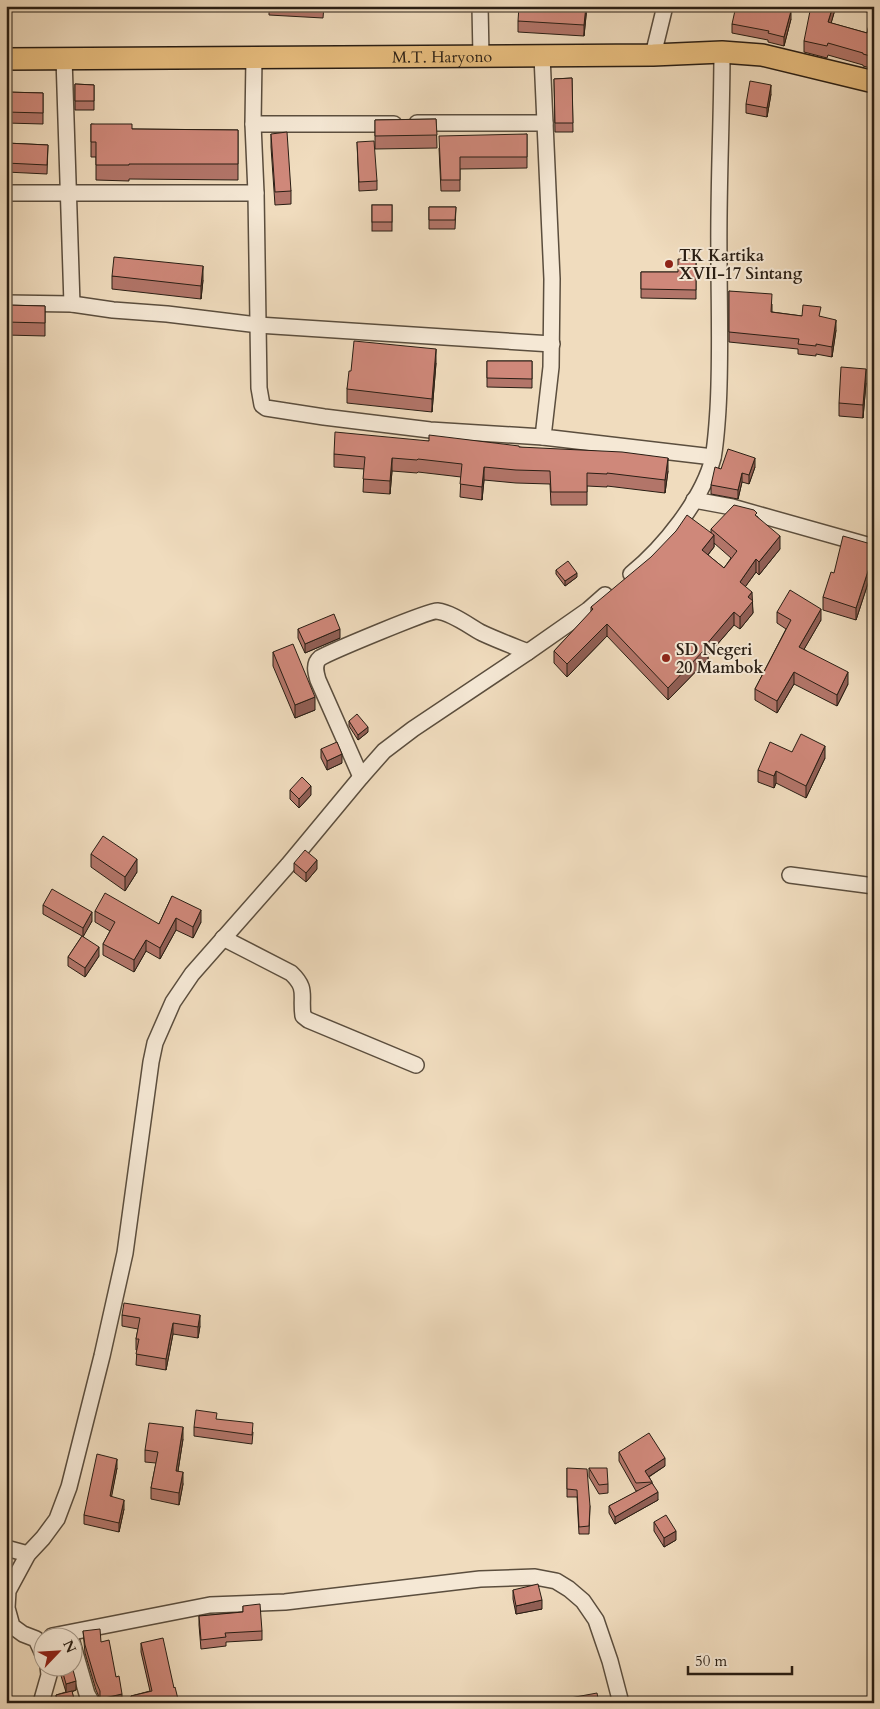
<svg xmlns="http://www.w3.org/2000/svg" width="880" height="1709" font-family="Cardo,serif">
	<style>
		.lines { fill: none; stroke-linecap: round; stroke-linejoin: round }
		.minor-casing { stroke: #5b4e3e; stroke-width: 18 }
		.highway-casing { stroke: #291e14; stroke-width: 24 }
		.minor { stroke: #f5e8d5; stroke-width: 15 }
		.highway { stroke: #e8be7f; stroke-width: 21 }
		.wall { fill: #b27569; stroke: #291e14; fill-rule: evenodd }
		.shaded-wall { fill: #915f55; stroke: #291e14 }
		.building { fill: #cf887a; stroke: #291e14 }
		.poi-dot { fill: #8f2418; stroke: #f5e8d5; stroke-width: 2 }
		.labels { text-anchor: middle; stroke-width: 4; stroke-linejoin: round; paint-order: stroke }
		.street-label { font-size: 16px; fill: #291e14; stroke: #f5e8d5 }
		.poi-label { font-size: 16px; font-weight: bold; fill: #291e14; stroke: #f5e8d5; text-anchor: start }
	</style>
	<rect width="100%" height="100%" fill="#f0dcbe"/>
	<filter id="stains"><feTurbulence type="fractalNoise" baseFrequency=".004" numOctaves="4"/><feColorMatrix values="0 0 0 0 .2 0 0 0 0 .09 0 0 0 0 .02 0 0 0 .5 -.17"/></filter>
	<radialGradient id="worn" r=".72"><stop offset=".6" stop-color="#630" stop-opacity="0"/><stop offset="1" stop-color="#630" stop-opacity=".3"/></radialGradient>
	<g class="lines">
		<defs>
			<g id="minor">
				<polyline points="480,6 481,56"/>
				<polyline points="653,55 665,6"/>
				<polyline points="542,56 552,279 551,367 543,437 713,457"/>
				<polyline points="64,58 72,304"/>
				<polyline points="417,123 545,123"/>
				<polyline points="253,124 394,124"/>
				<polyline points="6,193 256,193 253,124 254,58"/>
				<polyline points="256,193 259,388 262,405 266,408 324,417 430,430 543,437"/>
				<polyline points="6,303 72,304 113,310 167,314 258,325 552,344"/>
				<polyline points="694,500 732,507 874,547"/>
				<path d="M 631,574 C 663,548 703,499 713,458 C 716,442 717,425 718,409 C 721,358 719,307 719,257 C 718,188 722,120 722,52"/>
				<path d="M 361,777 L 318,680 C 316,673 313,664 320,658 C 330,652 430,610 437,611 C 453,613 469,626 482,633 C 497,640 513,646 528,652"/>
				<polyline points="790,875 874,886"/>
				<path d="M 223,938 L 291,973 C 308,989 300,995 303,1016 L 308,1020 L 416,1065"/>
				<polyline points="6,1548 28,1554"/>
				<polyline points="52,1636 210,1605 285,1602 480,1579 535,1577 556,1581 569,1589 583,1601 596,1620 610,1661 621,1703"/>
				<polyline points="72,1642 87,1694 92,1703"/>
				<polyline points="42,1652 36,1639 23,1634 12,1626 7,1608 8,1591 28,1554 43,1538 57,1519 69,1487 102,1356 125,1253 151,1062 155,1043 173,1002 192,974 288,865 361,777 384,751 413,729 528,652 588,610 605,595"/>
				<polyline points="41,1703 49,1675 48,1666"/>
			</g>
			<g id="highway">
				<path id="s1" d="M 6,59 L 653,55 L 722,52 L 762,55 L 874,82"/>
			</g>
		</defs>
		<use href="#minor" class="minor-casing"/>
		<use href="#highway" class="highway-casing"/>
		<use href="#minor" class="minor"/>
		<use href="#highway" class="highway"/>
	</g>
	<g class="wall">
		<polygon points="269,6 324,6 323,18 269,15"/>
		<polygon points="587,6 584,36 518,32 518,21"/>
		<polygon points="836,6 831,23 867,33 872,13 862,11 862,6 874,6 874,69 863,66 863,65 828,55 827,58 804,52 804,41"/>
		<polygon points="791,19 784,46 768,42 768,40 732,33 732,24"/>
		<polygon points="572,78 573,132 555,132 554,79"/>
		<polygon points="75,84 94,85 94,110 75,110"/>
		<polygon points="6,92 43,93 43,124 6,123"/>
		<polygon points="771,94 767,117 746,113 746,104"/>
		<polygon points="436,119 437,148 375,149 375,120"/>
		<polygon points="91,124 132,129 238,130 238,180 129,179 129,181 96,180 96,157 91,157"/>
		<polygon points="271,134 291,191 291,204 275,205 271,147"/>
		<polygon points="527,134 527,168 460,169 460,191 441,191 439,148"/>
		<polygon points="357,142 377,181 377,190 359,191"/>
		<polygon points="6,143 48,145 47,174 6,172"/>
		<rect x="372" y="205" width="20" height="26"/>
		<polygon points="429,207 456,207 455,229 429,229"/>
		<polygon points="696,259 696,299 641,298 641,272 678,272"/>
		<polygon points="112,276 203,280 201,299 112,289"/>
		<polygon points="729,291 772,304 772,312 802,316 821,317 836,330 832,357 816,354 816,356 798,354 798,349 729,342"/>
		<polygon points="6,305 45,306 45,336 6,335"/>
		<polygon points="487,361 532,361 532,388 487,387"/>
		<polygon points="436,363 432,412 347,403 347,389 351,371"/>
		<polygon points="866,383 863,418 839,416 839,403"/>
		<polygon points="429,441 519,447 668,471 665,493 607,486 607,487 587,486 587,505 551,505 550,484 516,483 484,480 482,500 460,497 461,477 418,472 417,473 392,471 390,494 363,492 364,469 334,467 334,454"/>
		<polygon points="755,467 749,484 742,482 738,499 711,494 711,485 721,469"/>
		<path d="M 757,516 L 780,549 L 759,575 L 756,572 L 745,587 L 752,600 L 753,613 L 740,629 L 734,625 L 708,655 L 708,659 L 668,700 L 607,636 L 567,677 L 554,663 L 554,651 L 591,612 L 591,607 L 711,533 L 711,529 ZM 714,543 L 731,558 L 724,568 L 708,555 L 714,547 Z"/>
		<polygon points="874,543 874,578 870,577 856,620 823,610 823,597 871,544"/>
		<polygon points="556,570 577,577 565,586 556,574"/>
		<polygon points="777,612 821,620 804,649 848,684 837,706 794,684 777,713 755,700 755,689 786,629 777,623"/>
		<polygon points="298,629 340,638 305,653 298,638"/>
		<polygon points="273,652 315,710 295,718 273,666"/>
		<polygon points="349,721 368,732 358,740 349,726"/>
		<polygon points="321,749 342,763 327,770 321,758"/>
		<polygon points="792,752 825,758 806,798 776,783 774,788 758,782 758,770"/>
		<polygon points="290,790 311,795 299,808 290,799"/>
		<polygon points="91,854 137,872 125,891 91,867"/>
		<polygon points="294,863 317,869 306,882 294,872"/>
		<polygon points="172,896 201,922 193,938 176,930 160,959 146,951 134,972 103,955 103,944 110,931 95,922 95,911 159,924"/>
		<polygon points="43,905 92,921 83,936 99,956 85,977 68,966 68,957 82,936 43,914"/>
		<polygon points="122,1315 200,1326 198,1338 173,1334 166,1370 136,1365 137,1350 136,1350 136,1339 138,1329 122,1326"/>
		<polygon points="217,1420 253,1432 252,1444 194,1436 194,1427"/>
		<polygon points="183,1439 178,1471 183,1484 179,1505 151,1499 151,1488 156,1463 145,1462 145,1450"/>
		<polygon points="619,1452 665,1466 649,1477 652,1482 658,1500 615,1524 609,1513 609,1506 638,1491 636,1491 619,1461"/>
		<polygon points="117,1468 111,1497 124,1509 119,1532 84,1524 84,1515"/>
		<polygon points="567,1468 590,1506 589,1534 579,1534 577,1497 567,1497"/>
		<polygon points="589,1468 608,1484 608,1493 599,1494 589,1477"/>
		<polygon points="654,1522 676,1540 664,1547 654,1531"/>
		<polygon points="513,1590 542,1609 516,1614 513,1599"/>
		<polygon points="243,1606 262,1631 262,1640 226,1642 226,1646 201,1649 199,1625 199,1616 243,1612"/>
		<polygon points="83,1631 101,1642 116,1677 122,1702 100,1703 100,1699 96,1690 85,1653"/>
		<polygon points="141,1643 174,1688 179,1703 131,1703 131,1696 150,1691 141,1652"/>
		<polygon points="58,1666 72,1666 76,1690 72,1692 75,1703 56,1703 56,1695 66,1692"/>
	</g>
	<g class="shaded-wall">
		<polygon points="586,6 587,6 584,36 584,25"/>
		<polygon points="833,6 836,6 828,34 828,22"/>
		<polygon points="791,11 791,19 784,46 784,37"/>
		<polygon points="771,85 771,94 767,117 767,108"/>
		<polygon points="203,266 203,280 201,299 201,286"/>
		<polygon points="836,320 836,330 832,357 832,347"/>
		<polygon points="436,349 436,363 432,412 432,399"/>
		<polygon points="866,369 866,383 863,418 863,405"/>
		<polygon points="392,458 392,471 390,494 390,481"/>
		<polygon points="668,458 668,471 665,493 665,480"/>
		<polygon points="755,458 755,467 749,484 749,475"/>
		<polygon points="484,467 484,480 482,500 482,487"/>
		<polygon points="742,473 742,482 738,499 738,490"/>
		<polygon points="714,535 714,547 702,562 702,550"/>
		<polygon points="780,536 780,549 759,575 759,562"/>
		<polygon points="756,559 756,572 740,594 740,582"/>
		<polygon points="870,565 870,577 856,620 856,608"/>
		<polygon points="577,573 577,577 565,586 565,581"/>
		<polygon points="752,592 753,613 740,629 740,617 748,597"/>
		<polygon points="821,609 821,620 799,658 799,647"/>
		<polygon points="734,612 734,625 708,655 708,659 668,700 668,688"/>
		<polygon points="607,624 607,636 567,677 567,664"/>
		<polygon points="340,629 340,638 305,653 305,644"/>
		<polygon points="794,672 794,684 777,713 777,701"/>
		<polygon points="848,672 848,684 837,706 837,695"/>
		<polygon points="315,697 315,710 295,718 295,705"/>
		<polygon points="368,727 368,732 358,740 358,735"/>
		<polygon points="825,746 825,758 806,798 806,786"/>
		<polygon points="342,754 342,763 327,770 327,761"/>
		<polygon points="776,771 776,783 774,788 774,776"/>
		<polygon points="311,786 311,795 299,808 299,799"/>
		<polygon points="137,859 137,872 125,891 125,877"/>
		<polygon points="317,860 317,869 306,882 306,873"/>
		<polygon points="201,910 201,922 193,938 193,927"/>
		<polygon points="92,912 92,921 83,937 83,928"/>
		<polygon points="176,918 176,930 160,959 160,948"/>
		<polygon points="146,940 146,951 134,972 134,960"/>
		<polygon points="99,947 99,956 85,977 85,968"/>
		<polygon points="200,1315 200,1326 198,1338 198,1327"/>
		<polygon points="173,1323 173,1334 166,1370 166,1359"/>
		<polygon points="183,1427 183,1439 176,1483 176,1471"/>
		<polygon points="665,1458 665,1466 645,1479 645,1471"/>
		<polygon points="117,1459 117,1468 110,1505 110,1496"/>
		<polygon points="183,1472 183,1484 179,1505 179,1493"/>
		<polygon points="658,1492 658,1500 615,1524 615,1517"/>
		<polygon points="124,1500 124,1509 119,1532 119,1523"/>
		<polygon points="676,1531 676,1540 664,1547 664,1538"/>
		<polygon points="542,1600 542,1609 516,1614 516,1606"/>
		<polygon points="76,1681 76,1690 66,1693 66,1684"/>
		<polygon points="122,1694 122,1702 100,1703 100,1699"/>
	</g>
	<g class="building">
		<polygon points="519,6 586,6 584,25 518,21"/>
		<polygon points="736,6 773,6 791,11 784,37 768,33 769,31 732,24"/>
		<polygon points="811,6 833,6 828,22 867,33 874,6 874,57 863,54 863,53 828,43 827,46 804,41"/>
		<polygon points="572,78 573,123 555,123 554,79"/>
		<polygon points="750,81 771,85 767,108 746,104"/>
		<polygon points="75,84 94,85 94,101 75,101"/>
		<polygon points="6,92 43,93 43,113 6,112"/>
		<polygon points="436,119 437,135 375,136 375,120"/>
		<polygon points="91,124 132,124 132,129 238,130 238,164 129,164 129,165 96,165 96,142 91,142"/>
		<polygon points="287,132 291,191 275,192 271,134"/>
		<polygon points="527,134 527,157 460,157 460,180 441,180 439,136"/>
		<polygon points="374,141 377,181 359,182 357,142"/>
		<polygon points="6,143 48,145 47,165 6,163"/>
		<rect x="372" y="205" width="20" height="17"/>
		<polygon points="429,207 456,207 455,220 429,220"/>
		<polygon points="114,257 203,266 201,286 112,276"/>
		<polygon points="678,259 696,259 696,290 641,289 641,272 678,272"/>
		<polygon points="729,291 772,294 771,312 802,316 803,305 821,307 819,316 836,320 832,347 816,344 816,346 798,344 799,339 729,332"/>
		<polygon points="6,305 45,306 45,323 6,322"/>
		<polygon points="354,341 436,349 432,399 347,389 349,371 351,371"/>
		<polygon points="487,361 532,361 532,379 487,378"/>
		<polygon points="841,367 866,369 863,405 839,403"/>
		<polygon points="335,432 429,441 429,435 519,446 519,447 622,452 668,458 665,480 607,473 607,474 587,473 587,492 551,492 550,471 516,470 484,467 482,487 460,484 462,464 418,459 417,460 392,458 390,481 363,479 365,457 334,454"/>
		<polygon points="728,449 755,458 749,475 742,473 738,490 711,485 715,467 721,469"/>
		<polygon points="734,505 754,510 757,513 755,515 780,536 759,562 756,559 740,582 752,592 748,597 753,601 740,617 734,612 706,645 708,646 668,688 607,624 567,664 554,651 593,609 591,607 651,557 676,531 687,515 714,535 702,550 724,568 737,551 711,529"/>
		<polygon points="843,536 871,544 874,543 874,566 870,565 856,608 823,597 831,572 834,573"/>
		<polygon points="568,561 577,573 565,581 556,570"/>
		<polygon points="790,590 821,609 799,647 848,672 837,695 794,672 777,701 755,689 791,620 777,612"/>
		<polygon points="334,614 340,629 305,644 298,629"/>
		<polygon points="293,644 315,697 295,705 273,652"/>
		<polygon points="357,714 368,727 358,735 349,721"/>
		<polygon points="801,734 825,746 806,786 776,771 774,776 758,770 770,742 792,752"/>
		<polygon points="337,742 342,754 327,761 321,749"/>
		<polygon points="302,777 311,786 299,799 290,790"/>
		<polygon points="103,836 137,859 125,877 91,854"/>
		<polygon points="305,850 317,860 306,873 294,863"/>
		<polygon points="52,889 92,912 83,928 43,905"/>
		<polygon points="105,893 159,924 172,896 201,910 193,927 176,918 160,948 146,940 134,960 103,944 115,922 95,911"/>
		<polygon points="82,936 99,947 85,968 68,957"/>
		<polygon points="124,1303 200,1315 198,1327 173,1323 166,1359 136,1354 139,1339 136,1339 140,1318 122,1315"/>
		<polygon points="196,1410 217,1413 216,1419 253,1423 252,1435 194,1427"/>
		<polygon points="149,1423 183,1427 176,1471 183,1472 179,1493 151,1488 158,1452 145,1450"/>
		<polygon points="649,1433 665,1458 645,1471 652,1482 636,1483 619,1452"/>
		<polygon points="97,1454 117,1459 110,1496 124,1500 119,1523 84,1515"/>
		<polygon points="567,1468 587,1469 590,1506 589,1526 579,1527 577,1490 567,1489"/>
		<polygon points="589,1468 607,1468 608,1484 599,1485"/>
		<polygon points="652,1483 658,1492 615,1517 609,1506"/>
		<polygon points="666,1515 676,1531 664,1538 654,1522"/>
		<polygon points="538,1584 542,1600 516,1606 513,1590"/>
		<polygon points="260,1604 262,1631 225,1633 226,1637 201,1640 199,1616 243,1612 243,1606"/>
		<polygon points="100,1629 101,1642 109,1640 116,1677 119,1676 122,1694 100,1699 100,1691 96,1682 85,1645 83,1631"/>
		<polygon points="163,1638 174,1688 175,1687 179,1703 133,1703 131,1696 152,1691 141,1643"/>
		<polygon points="61,1666 72,1666 76,1681 66,1684"/>
		<polygon points="72,1691 75,1703 58,1703 56,1695"/>
		<polygon points="597,1693 599,1703 572,1703 570,1698"/>
	</g>
	<g class="poi-dot">
		<circle cx="669" cy="264" r="5"/>
		<circle cx="666" cy="658" r="5"/>
	</g>
	<g class="labels">
		<g class="street-label">
			<text dy="6" stroke="none"><textPath href="#s1" startOffset="436">M.T. Haryono</textPath></text>
		</g>
		<g class="poi-label">
			<text x="679" y="261">TK Kartika<tspan x="679" dy="18">XVII-17 Sintang</tspan></text>
			<text x="676" y="655">SD Negeri<tspan x="676" dy="18">20 Mambok</tspan></text>
		</g>
	</g>
	<rect width="880" height="1709" fill="none" stroke="#f0dcbe" stroke-width="25"/>
	<rect x="8" y="8" width="865" height="1694" fill="none" stroke="#291e14" stroke-width="2.5"/>
	<rect x="12" y="12" width="855" height="1684" fill="none" stroke="#291e14"/>
	<g transform="translate(58 1652) rotate(65)"><circle r="24" fill="#f5e8d5" stroke="#a39788"/>
	<path d="M0-4L9 19L0 12L-9 19Z" fill="#8f2418"/>
	<text y="-8" font-size="14" font-weight="bold" text-anchor="middle" fill="#291e14">N</text>
	</g>
	<path d="M688 1666v8h104v-8" fill="none" stroke="#291e14" stroke-width="2.5"/>
	<text x="695" y="1666" font-size="15" fill="#291e14" stroke="#f5e8d5" stroke-width="4" paint-order="stroke">50 m</text>
	<rect width="100%" height="100%" filter="url(#stains)"/>
	<rect width="100%" height="100%" fill="url(#worn)"/>
</svg>
